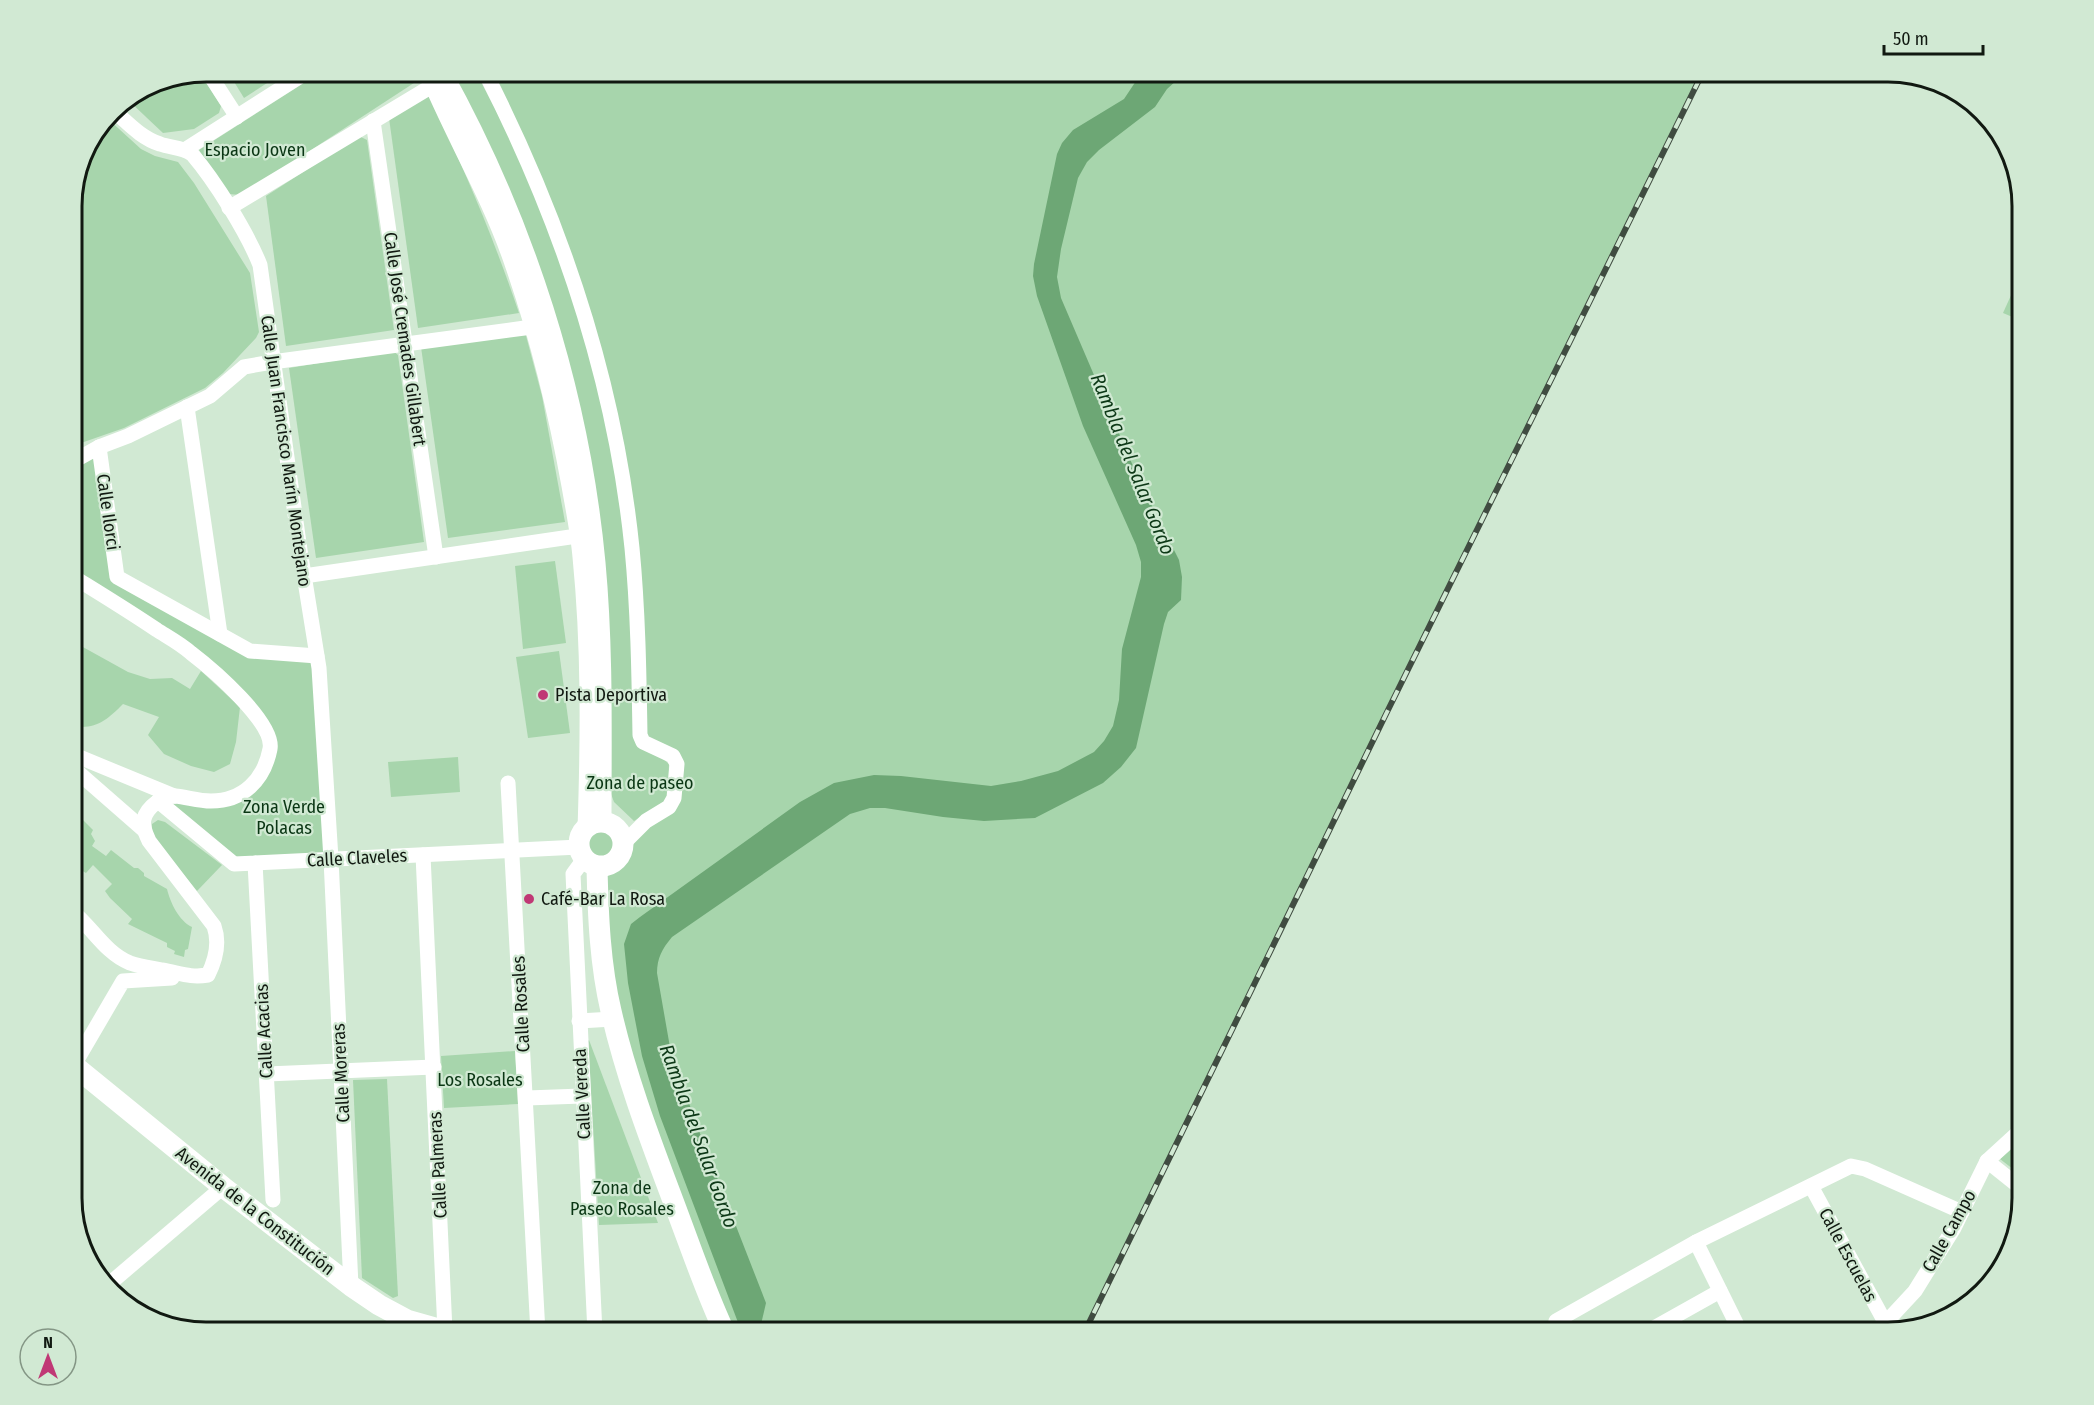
<svg xmlns="http://www.w3.org/2000/svg" width="2094" height="1405" font-family="'Fira Sans Condensed',sans-serif">
	<style>
		.green { fill: #a7d5ac }
		.water { fill: #6da775 }
		.lines { fill: none; stroke-linecap: round; stroke-linejoin: round }
		.street { stroke: #fff; stroke-width: 15 }
		.secondary { stroke: #fff; stroke-width: 21 }
		.rail-casing { stroke: #404c41; stroke-width: 6 }
		.rail { stroke: #d1e9d3; stroke-width: 4; stroke-dasharray: 11; stroke-linecap: butt }
		.poi-dot { fill: #c03875; stroke: #d1e9d3; stroke-width: 2 }
		.labels { text-anchor: middle; stroke-width: 4.5; stroke-linejoin: round; paint-order: stroke }
		.park-label { font-size: 18px; fill: #0a3614; stroke: #d1e9d3 }
		.street-label { font-size: 18px; fill: #111911; stroke: #d1e9d3 }
		.poi-label { font-size: 18px; fill: #111911; stroke: #d1e9d3; text-anchor: start }
		.water-label { font-size: 20px; font-style: italic; fill: #0d3917; stroke: #d1e9d3 }
		.rim { fill: none; stroke: #111911; stroke-width: 3 }
	</style>
	<rect width="100%" height="100%" fill="#d1e9d3"/>
	<g class="green">
		<polygon points="228,72 284,72 244,98"/>
		<polygon points="321,72 419,72 417,81 242,195 228,194 199,150"/>
		<path d="M 452,72 L 476,72 C 493,106 512,139 528,174 C 590,316 623,473 633,628 C 635,663 633,698 633,733 L 669,764 L 668,799 L 634,821 L 614,802 L 610,791 L 605,572 Z"/>
		<polygon points="484,72 1704,72 1283,924 1141,1216 1087,1333 727,1333 608,996 604,867 616,861 623,849 669,807 677,764 643,742 637,603 617,450 589,331"/>
		<polygon points="200,73 221,106 219,113 194,129 163,133 128,100 155,82"/>
		<path d="M 423,96 L 430,97 C 464,168 494,239 519,313 L 418,328 L 389,118 Z"/>
		<polygon points="107,118 141,149 155,156 178,162 194,183 250,273 259,332 256,338 223,373 205,388 124,428 81,443 72,449 72,198 86,147"/>
		<polygon points="359,136 367,140 394,330 286,346 266,196"/>
		<polygon points="2022,271 2022,321 2003,313"/>
		<polygon points="525,332 542,396 565,522 448,538 421,347"/>
		<polygon points="393,351 398,355 424,542 316,558 289,368"/>
		<polygon points="99,447 114,575 250,651 317,656 331,859 234,864 158,801 212,801 255,783 269,734 190,652 72,576 72,462"/>
		<polygon points="555,561 566,643 523,649 515,566"/>
		<path d="M 72,641 L 128,672 L 150,679 L 172,678 L 190,689 L 201,671 L 240,707 L 236,742 L 230,764 L 214,772 L 191,766 L 164,754 L 148,735 L 159,717 L 123,704 C 107,720 96,730 72,726 Z"/>
		<polygon points="559,651 570,733 528,738 516,657"/>
		<polygon points="458,757 460,792 391,797 388,762"/>
		<path d="M 72,809 L 93,830 L 91,834 L 95,841 L 92,846 L 106,856 L 111,850 L 134,868 L 138,868 L 144,873 L 144,876 L 167,889 C 170,902 179,921 192,927 L 188,949 L 185,950 L 184,957 L 174,954 L 175,951 L 167,947 L 167,943 L 128,924 L 132,919 L 110,898 L 105,891 L 112,884 L 93,865 L 86,873 L 81,870 L 83,862 L 78,858 L 80,851 L 72,848 Z"/>
		<polygon points="158,820 165,822 222,865 197,891 152,836 152,824"/>
		<circle cx="602" cy="844" r="19"/>
		<polygon points="589,1040 658,1223 599,1225 588,1041"/>
		<polygon points="515,1051 518,1104 444,1108 441,1056"/>
		<polygon points="387,1079 398,1296 393,1298 362,1278 353,1080"/>
		<polygon points="2022,1140 2022,1176 2000,1159"/>
	</g>
	<path class="water" d="M 1142,72 L 1186,72 L 1167,89 L 1155,107 L 1099,150 L 1087,162 L 1078,178 L 1061,249 L 1057,277 L 1061,298 L 1139,480 L 1179,560 L 1182,577 L 1181,600 L 1168,612 L 1164,624 L 1136,748 L 1121,767 L 1103,783 L 1035,818 L 984,821 L 943,817 L 885,808 L 870,808 L 850,814 L 672,937 C 662,949 657,958 657,973 L 671,1053 L 699,1131 L 766,1303 L 759,1333 L 742,1333 L 660,1116 L 642,1056 L 628,983 L 624,944 L 631,924 L 640,917 L 800,802 L 834,783 L 874,775 L 901,776 L 991,786 L 1021,781 L 1058,771 L 1094,752 L 1104,741 L 1113,726 L 1119,700 L 1122,649 L 1141,577 L 1141,562 L 1136,545 L 1083,426 L 1037,296 L 1033,276 L 1034,264 L 1057,154 L 1062,143 L 1073,130 L 1124,99 Z"/>
	<g class="lines">
		<g class="street">
			<polyline points="208,72 237,117"/>
			<path d="M 426,72 C 452,135 487,193 510,258 C 536,332 555,408 569,486 C 573,509 578,533 580,557 C 589,647 588,738 585,829"/>
			<path d="M 485,72 C 561,221 615,381 632,548 C 638,610 639,672 640,735 L 643,742 L 673,756 L 677,764 L 674,798 L 669,807 L 646,821 L 624,843"/>
			<path d="M 113,110 C 128,123 141,138 160,144 C 171,148 182,147 192,154 C 215,181 247,232 260,265 L 300,550 L 319,668 L 331,859 L 351,1286"/>
			<polyline points="373,121 436,557"/>
			<polyline points="186,149 307,72"/>
			<polyline points="229,208 432,86"/>
			<polyline points="187,407 220,634"/>
			<polyline points="99,447 117,577 250,651 317,656"/>
			<polyline points="72,462 99,447 128,436 210,396 244,367 272,362 532,327"/>
			<path d="M 72,576 C 101,594 129,611 157,630 C 168,637 181,644 191,653 C 212,669 275,723 270,749 C 264,780 243,801 211,801 C 198,801 187,797 175,796 C 162,796 147,807 144,819 C 142,827 146,834 149,841 L 214,926 C 220,943 216,959 208,975 C 190,978 180,973 162,970 C 152,968 141,967 130,963 C 105,953 92,927 72,911"/>
			<polyline points="304,576 577,536"/>
			<polyline points="72,754 174,796"/>
			<polyline points="72,767 144,830"/>
			<polyline points="508,783 538,1333"/>
			<polyline points="158,801 234,864 579,847"/>
			<polyline points="423,855 445,1331"/>
			<polyline points="584,859 573,874 595,1333"/>
			<polyline points="255,863 273,1200"/>
			<polyline points="579,1021 613,1019"/>
			<polyline points="74,1065 123,981 172,978"/>
			<polyline points="267,1074 434,1067"/>
			<polyline points="527,1098 582,1096"/>
			<polyline points="1987,1161 2022,1189"/>
			<polyline points="1811,1186 1886,1324 1897,1331"/>
			<polyline points="1696,1242 1741,1333"/>
			<polyline points="108,1285 223,1187"/>
			<polyline points="1561,1333 1556,1321 1696,1242 1851,1166 1865,1169 1962,1212"/>
			<polyline points="1645,1333 1720,1291"/>
			<polyline points="1876,1333 1915,1291 1954,1228 1987,1161 2022,1129"/>
		</g>
		<g class="secondary">
			<path d="M 441,72 C 524,221 579,392 595,563 C 603,649 601,735 601,821"/>
			<circle cx="601" cy="844" r="22"/>
			<path d="M 597,866 C 598,915 600,964 611,1011 C 627,1081 653,1147 678,1214 C 693,1254 707,1295 725,1333"/>
			<polyline points="72,1064 223,1187 351,1286 379,1305 407,1320 453,1333"/>
		</g>
		<defs>
			<polyline id="rail" points="1084,1333 1388,710 1703,72"/>
		</defs>
		<use href="#rail" class="rail-casing"/>
		<use href="#rail" class="rail"/>
	</g>
	<g class="poi-dot">
		<circle cx="543" cy="695" r="6"/>
		<circle cx="529" cy="899" r="6"/>
	</g>
	<g class="labels">
		<g class="park-label">
			<text x="255" y="156">Espacio Joven</text>
			<text x="640" y="789">Zona de paseo</text>
			<text x="284" y="813">Zona Verde<tspan x="284" dy="21">Polacas</tspan></text>
			<text x="480" y="1086">Los Rosales</text>
			<text x="622" y="1194">Zona de<tspan x="622" dy="21">Paseo Rosales</tspan></text>
		</g>
		<g class="street-label">
			<text transform="translate(405 339) rotate(82)" y="6">Calle José Cremades Gillabert</text>
			<text transform="translate(286 451) rotate(82)" y="6">Calle Juan Francisco Marín Montejano</text>
			<text transform="translate(108 512) rotate(82)" y="6">Calle Ilorci</text>
			<text transform="translate(357 858) rotate(-3)" y="6">Calle Claveles</text>
			<text transform="translate(521 1004) rotate(-93)" y="6">Calle Rosales</text>
			<text transform="translate(264 1031) rotate(-93)" y="6">Calle Acacias</text>
			<text transform="translate(341 1073) rotate(-93)" y="6">Calle Moreras</text>
			<text transform="translate(582 1094) rotate(-93)" y="6">Calle Vereda</text>
			<text transform="translate(438 1165) rotate(-93)" y="6">Calle Palmeras</text>
			<text transform="translate(255 1211) rotate(38)" y="6">Avenida de la Constitución</text>
			<text transform="translate(1949 1231) rotate(-61)" y="6">Calle Campo</text>
			<text transform="translate(1848 1255) rotate(62)" y="6">Calle Escuelas</text>
		</g>
		<g class="poi-label">
			<text x="555" y="701">Pista Deportiva</text>
			<text x="541" y="905">Café-Bar La Rosa</text>
		</g>
		<g class="water-label">
			<text transform="translate(1133 464) rotate(68)" y="7">Rambla del Salar Gordo</text>
			<text transform="translate(699 1136) rotate(70)" y="7">Rambla del Salar Gordo</text>
		</g>
	</g>
	<path d="M0 0H2094V1405H0ZM206 82H1888A124 124 0 0 1 2012 206V1198A124 124 0 0 1 1888 1322H206A124 124 0 0 1 82 1198V206A124 124 0 0 1 206 82Z" fill="#d1e9d3" fill-rule="evenodd"/>
	<path class="rim" d="M206 82H1888A124 124 0 0 1 2012 206V1198A124 124 0 0 1 1888 1322H206A124 124 0 0 1 82 1198V206A124 124 0 0 1 206 82Z"/>
	<g transform="translate(48 1357)"><circle r="28" fill="#d1e9d3" stroke="#849685" stroke-width="1.5"/>
	<path d="M0-4.5L10 22L0 15L-10 22Z" fill="#c03875"/>
	<text y="-9" font-size="16" font-weight="bold" text-anchor="middle" fill="#111911">N</text>
	</g>
	<path d="M1884 45v9h99v-9" fill="none" stroke="#111911" stroke-width="3"/>
	<text x="1893" y="45" font-size="18" fill="#111911" stroke="#d1e9d3" stroke-width="4.5" paint-order="stroke">50 m</text>
</svg>
